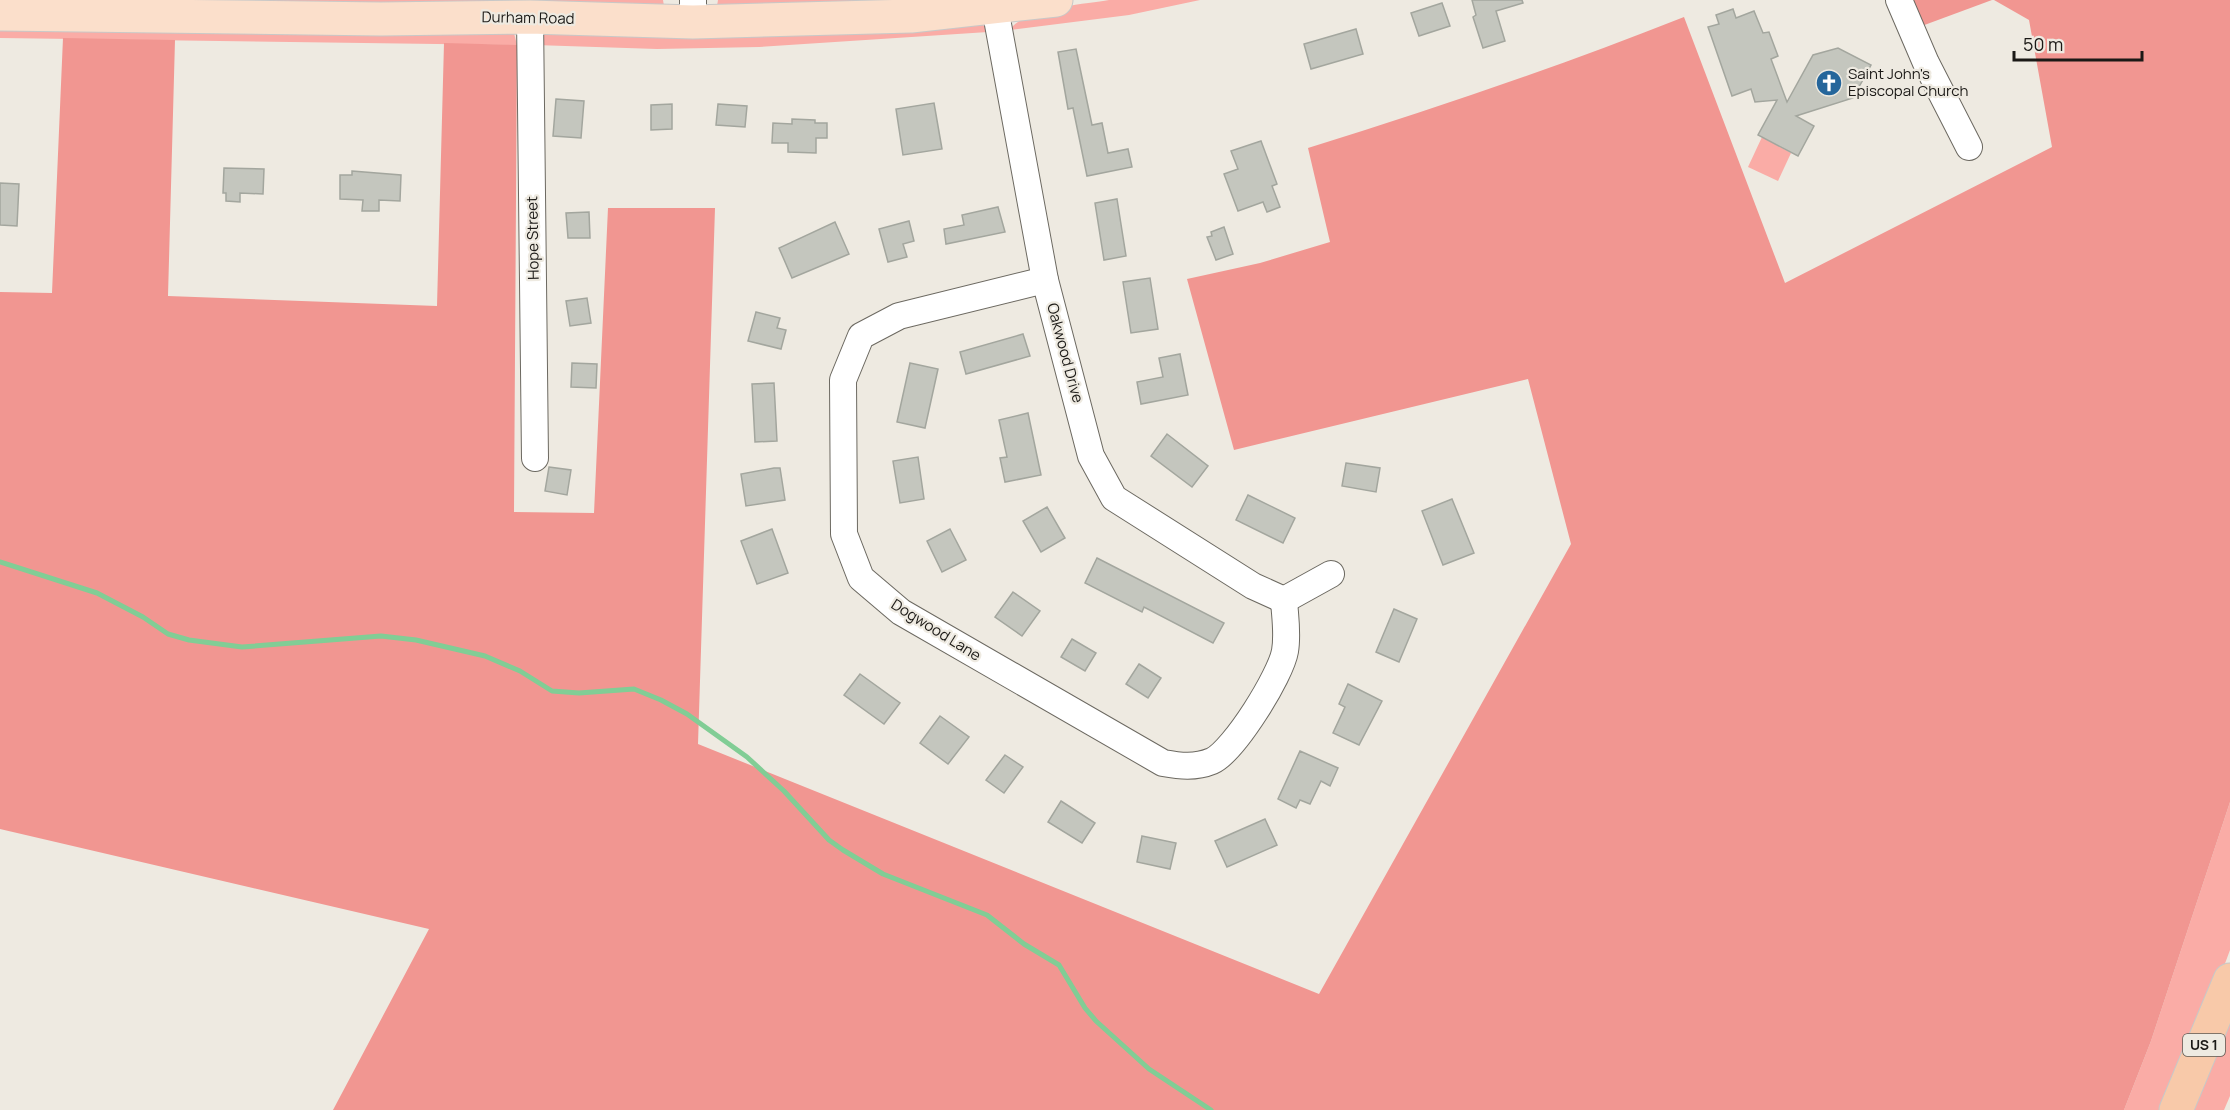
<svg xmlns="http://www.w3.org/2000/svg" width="2230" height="1110" font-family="Manrope,sans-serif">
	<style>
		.green { fill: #faaca6 }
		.forest { fill: #f19691 }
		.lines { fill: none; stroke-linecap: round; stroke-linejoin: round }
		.stream { stroke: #81cd95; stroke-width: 5 }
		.building { fill: #c4c6be; stroke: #a3a69e; stroke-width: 1.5 }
		.minor-casing { stroke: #6c6961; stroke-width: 28 }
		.major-casing { stroke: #c8c8c7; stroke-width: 35 }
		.highway-casing { stroke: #c8c8c7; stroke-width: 35 }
		.minor { stroke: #fff; stroke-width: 26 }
		.major { stroke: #fbdfcb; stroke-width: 33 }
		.highway { stroke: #f8c9a9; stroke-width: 33 }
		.labels { text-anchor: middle; stroke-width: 4.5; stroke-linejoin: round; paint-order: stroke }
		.shield { fill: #eeeae1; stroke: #5a5853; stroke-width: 1.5 }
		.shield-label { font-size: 14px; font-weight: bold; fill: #1b1916 }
		.street-label { font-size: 15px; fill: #1b1916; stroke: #eeeae1 }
		.poi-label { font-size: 15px; fill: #1b1916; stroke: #eeeae1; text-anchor: start }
	</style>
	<rect width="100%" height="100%" fill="#eeeae1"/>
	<g class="green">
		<polygon points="0,0 663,0 664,6"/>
		<polygon points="718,0 992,0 717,6"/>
		<path d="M 1109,0 L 1200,0 L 1129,15 L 1010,30 C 1022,9 1085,4 1109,0 Z"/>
		<polygon points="979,24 986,26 988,32 759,47 657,49 535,45 542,34 688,34"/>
		<polygon points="0,25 514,33 517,45 0,38"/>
		<polygon points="1762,137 1791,153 1778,181 1748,167"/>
		<polygon points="2230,802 2230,950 2203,1023 2164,1110 2124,1110 2151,1041"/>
		<polygon points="2230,1004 2230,1096 2224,1110 2188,1110"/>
	</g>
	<g class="forest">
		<polygon points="1908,0 1992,0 1919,27"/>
		<path d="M 1994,0 L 2230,0 L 2230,802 L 2151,1041 L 2124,1110 L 333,1110 L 429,929 L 0,829 L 0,292 L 52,293 L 63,38 L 175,40 L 168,296 L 437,306 L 444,43 L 517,45 L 514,512 L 594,513 L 608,208 L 715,208 L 698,744 L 1319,994 L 1571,544 L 1528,379 L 1234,450 L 1187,279 L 1260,263 L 1330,242 L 1308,148 C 1435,109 1560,66 1684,17 L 1785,283 L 2052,147 L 2029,20 Z"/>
	</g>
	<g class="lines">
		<polyline class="stream" points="0,562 97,593 143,617 168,634 189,640 242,647 381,636 416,640 485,656 520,671 552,691 579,693 634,689 661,700 687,714 747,757 784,791 829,840 843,850 883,874 987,915 1024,944 1059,965 1085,1008 1096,1021 1149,1069 1211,1110"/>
	</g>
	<g class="building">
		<polygon points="1472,0 1522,0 1523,3 1496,11 1505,41 1483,48 1473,17 1476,15"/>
		<polygon points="1442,3 1450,26 1419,36 1411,13"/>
		<polygon points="1733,9 1736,18 1754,11 1763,33 1769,32 1778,56 1771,59 1787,102 1813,55 1838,48 1871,65 1853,98 1796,116 1814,126 1798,156 1758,135 1777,100 1755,102 1751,89 1732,96 1708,27 1719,24 1716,15"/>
		<polygon points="1356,29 1363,54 1311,69 1304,44"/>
		<polygon points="1076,49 1092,125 1102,123 1108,153 1128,149 1132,167 1087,176 1073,108 1068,109 1058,52"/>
		<polygon points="556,99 584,101 581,138 553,136"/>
		<polygon points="934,103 942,149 903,155 896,109"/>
		<polygon points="672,104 672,129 651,130 651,105"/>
		<polygon points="718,104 747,106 745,127 716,125"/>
		<polygon points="792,119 815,120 815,123 827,123 827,138 816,138 816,153 788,152 788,143 772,143 773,123 792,124"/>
		<polygon points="1261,141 1277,184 1272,186 1280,207 1267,212 1263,202 1238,211 1224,174 1238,169 1231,151"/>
		<polygon points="224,168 264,169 263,194 240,193 240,202 226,201 226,193 223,193"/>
		<polygon points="352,171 401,175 400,201 379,200 379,211 362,211 363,200 340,199 340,175 352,175"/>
		<polygon points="0,183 19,184 17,226 0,225"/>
		<polygon points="1117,199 1126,256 1104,260 1095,203"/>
		<polygon points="998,207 1005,232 946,244 944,229 964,225 962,215"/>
		<polygon points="589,212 590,238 568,238 566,213"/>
		<polygon points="909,221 914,241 903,244 907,257 888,262 879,229"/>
		<polygon points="835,222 849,254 792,278 779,248"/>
		<polygon points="1224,227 1233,254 1216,260 1207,237 1212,236 1211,232"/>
		<polygon points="1150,278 1158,329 1131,333 1123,282"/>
		<polygon points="587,298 591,323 570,326 566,301"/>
		<polygon points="756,312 780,318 777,328 786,330 781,349 748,341"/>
		<polygon points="1023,334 1030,356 966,374 960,352"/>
		<polygon points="1180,354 1188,395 1141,404 1137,382 1163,377 1159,358"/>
		<polygon points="572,363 597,364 596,388 571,387"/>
		<polygon points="910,363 938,369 925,428 897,422"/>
		<polygon points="774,383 777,441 755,442 752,384"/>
		<polygon points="1028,413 1041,475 1005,482 1000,458 1007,457 999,420"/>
		<polygon points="1167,434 1208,466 1192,487 1151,456"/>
		<polygon points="918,457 924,499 900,503 893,461"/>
		<polygon points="1346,463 1380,468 1376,492 1342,486"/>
		<polygon points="549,467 571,470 567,495 545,491"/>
		<polygon points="774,468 780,468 785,500 746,506 741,474"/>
		<polygon points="1248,495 1295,518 1283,543 1236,520"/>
		<polygon points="1452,499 1474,553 1443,565 1422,511"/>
		<polygon points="1047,507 1065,538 1041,552 1023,521"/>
		<polygon points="772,529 788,573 757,584 741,541"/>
		<polygon points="950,529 966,560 942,572 927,541"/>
		<polygon points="1097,558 1224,623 1213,643 1144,607 1142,612 1085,583"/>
		<polygon points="1013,592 1040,611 1022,636 995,617"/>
		<polygon points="1394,609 1417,619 1399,662 1376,652"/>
		<polygon points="1072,639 1096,653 1085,671 1061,657"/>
		<polygon points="1139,664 1161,678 1148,698 1126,684"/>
		<polygon points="860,674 900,703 884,724 844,695"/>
		<polygon points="1348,684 1382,701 1359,745 1333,733 1345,707 1339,704"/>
		<polygon points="940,716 969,737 948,764 920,743"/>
		<polygon points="1300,751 1338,768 1330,786 1321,781 1310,804 1300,800 1296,808 1278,799"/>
		<polygon points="1005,755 1023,767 1004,793 986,780"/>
		<polygon points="1061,801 1095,823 1082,843 1048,822"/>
		<polygon points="1265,819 1277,845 1227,867 1215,841"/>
		<polygon points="1142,836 1176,843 1170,869 1137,862"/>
	</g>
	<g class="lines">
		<defs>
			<g id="minor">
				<polyline points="693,0 693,22"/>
				<polyline points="1899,0 1926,63 1969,147"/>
				<polyline points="995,8 1045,280 1091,456 1114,498 1253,586 1284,600"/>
				<polyline points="530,17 535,458"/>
				<path d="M 1045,280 L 899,316 L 861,336 L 843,380 L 844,534 L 861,578 L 901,612 L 1163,763 C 1180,766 1195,768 1212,761 C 1234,751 1281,675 1285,651 C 1288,634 1285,617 1284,600"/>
				<polyline points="1284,600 1331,574"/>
			</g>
			<polyline id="major" points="0,14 381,19 530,17 693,22 911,16 1056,0"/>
			<polyline id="highway" points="2176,1110 2230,980"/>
		</defs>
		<use href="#minor" class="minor-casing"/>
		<use href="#major" class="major-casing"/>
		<use href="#highway" class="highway-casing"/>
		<use href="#minor" class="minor"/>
		<use href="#major" class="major"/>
		<use href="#highway" class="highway"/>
	</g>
	<defs>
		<symbol id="church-disc" viewBox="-11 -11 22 22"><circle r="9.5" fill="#25669b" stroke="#eeeae1"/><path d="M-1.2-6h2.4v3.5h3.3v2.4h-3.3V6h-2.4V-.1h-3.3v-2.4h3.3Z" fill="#fff"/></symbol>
	</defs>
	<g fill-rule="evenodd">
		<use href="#church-disc" x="1814" y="68" width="30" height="30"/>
	</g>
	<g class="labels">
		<rect class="shield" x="2183" y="1034" width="42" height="22" rx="4.5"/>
		<g class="shield-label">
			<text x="2204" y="1050">US 1</text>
		</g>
		<g class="street-label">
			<text transform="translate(528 18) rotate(1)" y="5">Durham Road</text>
			<text transform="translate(533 238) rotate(-91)" y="5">Hope Street</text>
			<text transform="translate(1065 353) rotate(75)" y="5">Oakwood Drive</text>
			<text transform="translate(936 630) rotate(32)" y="5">Dogwood Lane</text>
		</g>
		<g class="poi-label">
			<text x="1848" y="79">Saint John's<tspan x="1848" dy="17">Episcopal Church</tspan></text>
		</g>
	</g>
	<path d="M2014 51v9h128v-9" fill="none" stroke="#1b1916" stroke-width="3"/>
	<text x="2023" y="51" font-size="18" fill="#1b1916" stroke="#eeeae1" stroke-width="4.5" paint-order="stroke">50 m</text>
</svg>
